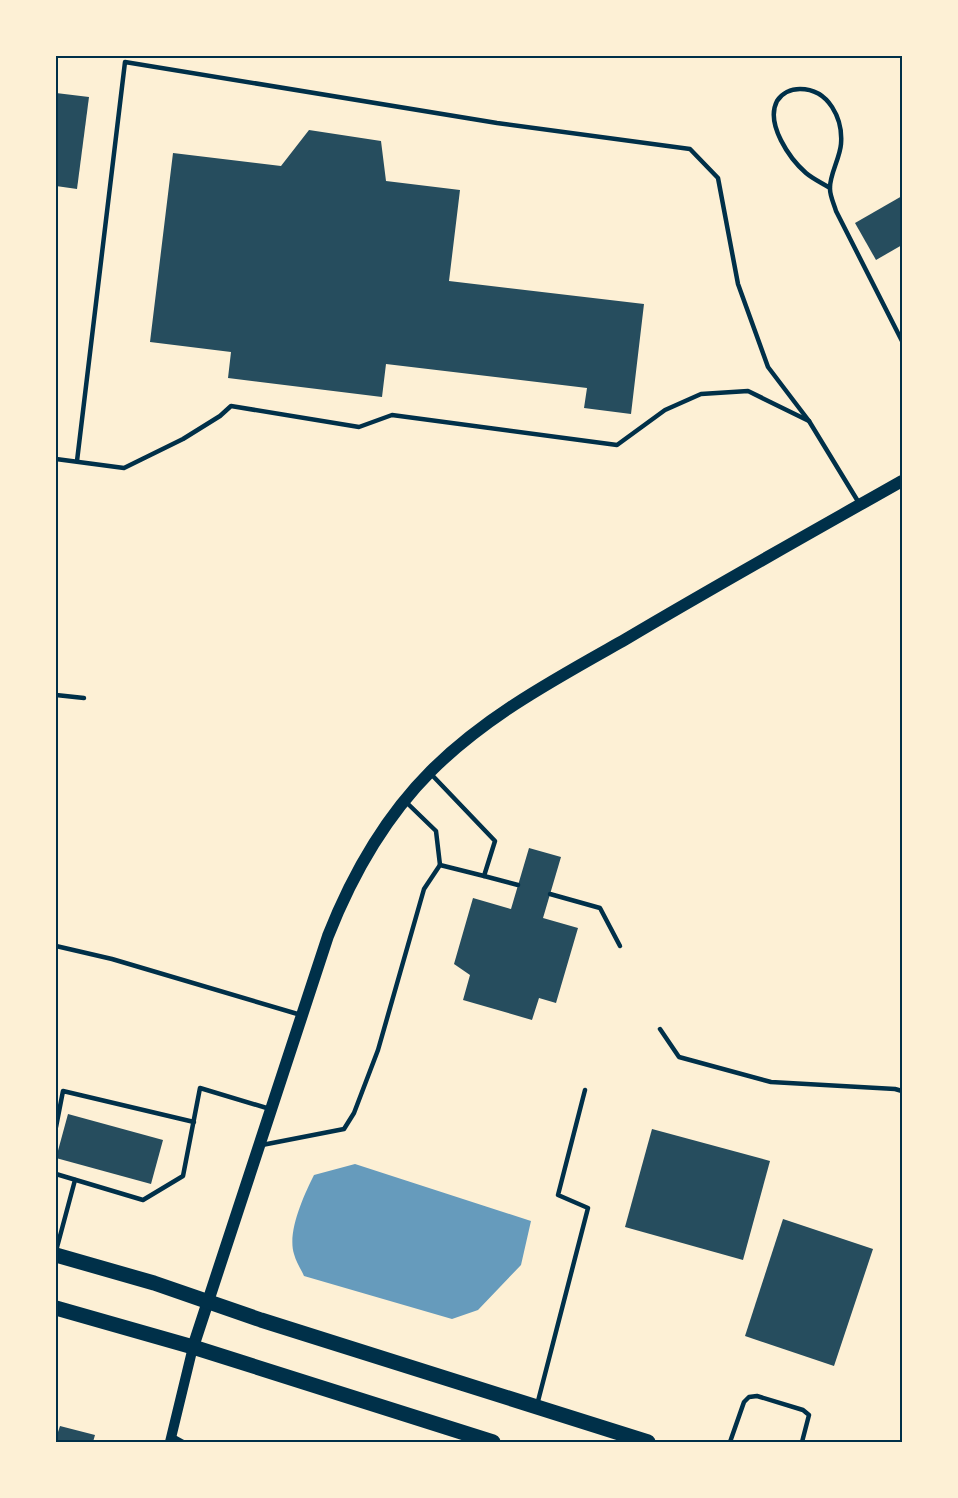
<svg xmlns="http://www.w3.org/2000/svg" width="958" height="1498" font-family="Arial,sans-serif">
	<style>
		.water { fill: #669bbc }
		.building { fill: #264d5e }
		.lines { fill: none; stroke-linecap: round; stroke-linejoin: round }
		.service { stroke: #003049; stroke-width: 4.5 }
		.tertiary { stroke: #003049; stroke-width: 10 }
		.secondary { stroke: #003049; stroke-width: 12 }
		.primary { stroke: #003049; stroke-width: 15 }
		.neatline { fill: none; stroke: #003049; stroke-width: 2 }
	</style>
	<rect width="100%" height="100%" fill="#fdf0d5"/>
	<path class="water" d="M 355,1164 L 531,1221 L 521,1265 L 478,1310 L 452,1319 L 304,1276 C 301,1269 296,1262 294,1254 C 287,1232 304,1195 314,1175 Z"/>
	<g class="building">
		<polygon points="56,93 89,97 77,189 56,186"/>
		<polygon points="309,130 381,141 386,181 460,190 449,281 644,304 631,414 584,408 587,388 386,364 382,397 228,378 231,352 150,342 173,153 281,166"/>
		<polygon points="902,196 902,245 876,260 855,223"/>
		<polygon points="529,848 561,857 543,918 578,928 556,1003 539,998 532,1020 463,1000 470,975 454,964 473,898 511,909"/>
		<polygon points="68,1114 163,1140 151,1184 56,1158"/>
		<polygon points="652,1129 770,1161 743,1260 625,1227"/>
		<polygon points="783,1219 873,1249 834,1366 745,1336"/>
		<polygon points="60,1426 95,1435 93,1442 56,1442 56,1432 58,1432"/>
	</g>
	<g class="lines">
		<g class="service">
			<path d="M 830,188 C 822,183 813,179 806,173 C 790,159 765,124 777,101 C 782,93 791,89 800,89 C 829,89 843,119 841,144 C 840,158 829,176 830,189 C 830,196 834,204 836,211 L 902,341"/>
			<polyline points="56,459 124,468 183,439 220,416 231,406 359,427 392,415 617,445 665,410 701,394 748,391 809,421 859,503"/>
			<polyline points="77,461 125,62 497,123 690,149 718,178 738,284 768,367 809,421"/>
			<polyline points="56,695 84,698"/>
			<polyline points="406,802 436,831 440,865"/>
			<polyline points="484,876 518,885"/>
			<polyline points="550,894 600,908 620,946"/>
			<polyline points="56,946 112,959 301,1015"/>
			<polyline points="660,1029 679,1057 771,1082 895,1089 902,1091"/>
			<polyline points="56,1127 63,1091 194,1122"/>
			<polyline points="262,1145 344,1129 354,1113 378,1050 424,889 440,865 484,876 495,841 431,774"/>
			<polyline points="56,1174 143,1200 183,1176 200,1088 270,1109"/>
			<polyline points="56,1251 75,1180"/>
			<polyline points="537,1405 588,1208 558,1195 585,1090"/>
			<polyline points="172,1436 183,1442"/>
			<polyline points="730,1442 744,1402 749,1397 757,1396 803,1410 809,1415 802,1442"/>
		</g>
		<polyline class="tertiary" points="170,1442 193,1347"/>
		<path class="secondary" d="M 193,1347 L 328,936 C 352,875 384,818 431,771 C 487,715 557,678 626,639 C 717,585 810,533 902,481"/>
		<g class="primary">
			<polyline points="56,1255 154,1283 261,1320 648,1442"/>
			<polyline points="56,1308 193,1347 493,1442"/>
		</g>
	</g>
	<rect width="958" height="1498" fill="none" stroke="#fdf0d5" stroke-width="114"/>
	<rect x="57" y="57" width="844" height="1384" class="neatline"/>
</svg>
